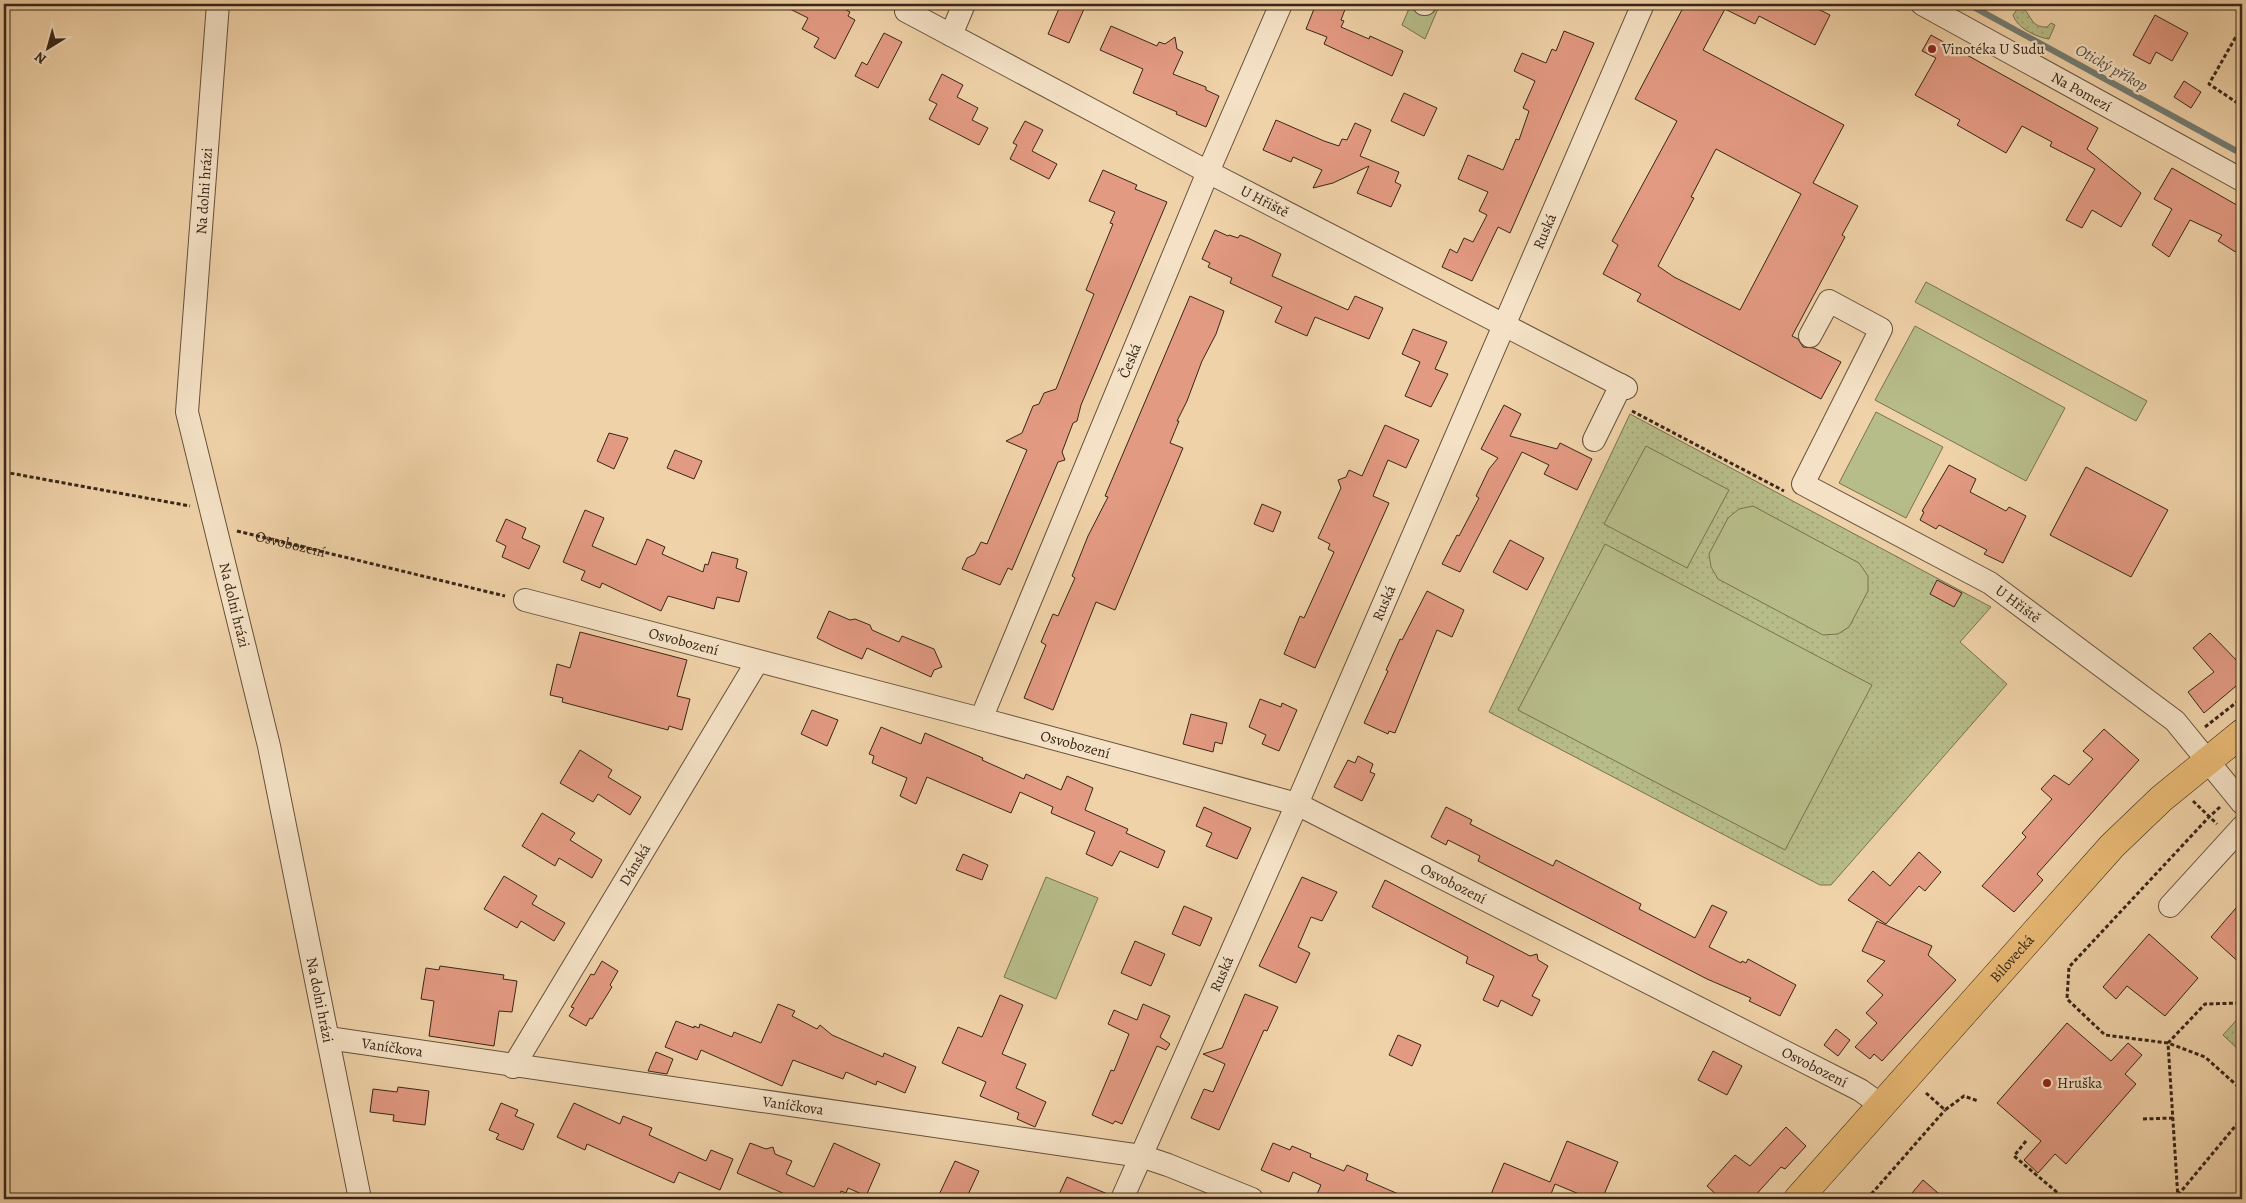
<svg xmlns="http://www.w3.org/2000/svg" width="2246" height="1203" font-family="Alegreya,serif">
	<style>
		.grass { fill: url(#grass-dots); stroke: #787250 }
		.pitch { fill: #b7bd89; stroke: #787250 }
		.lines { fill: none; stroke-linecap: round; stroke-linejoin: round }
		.stream { stroke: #747c73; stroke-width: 6 }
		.building { fill: #e39a82; stroke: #382618; fill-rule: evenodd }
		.minor-casing { stroke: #66513c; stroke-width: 24 }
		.major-casing { stroke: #382618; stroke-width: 29 }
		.path { stroke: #382618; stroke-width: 3; stroke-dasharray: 4 2.5; stroke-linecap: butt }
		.minor { stroke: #f5e2c6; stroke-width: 22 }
		.major { stroke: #e8b974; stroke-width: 28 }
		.poi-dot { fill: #8f2418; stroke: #f5e2c6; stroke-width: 2 }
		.labels { text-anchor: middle; stroke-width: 4.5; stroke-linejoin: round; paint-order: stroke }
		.poi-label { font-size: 15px; fill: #382618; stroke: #f5e2c6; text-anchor: start }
		.street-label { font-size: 15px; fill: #382618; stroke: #f5e2c6 }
		.water-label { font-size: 16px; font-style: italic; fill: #514a3e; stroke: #f5e2c6 }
	</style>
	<defs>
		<pattern id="grass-dots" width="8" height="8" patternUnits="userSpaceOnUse" patternTransform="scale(1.25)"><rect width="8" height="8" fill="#b7bd89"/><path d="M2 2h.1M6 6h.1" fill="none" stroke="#9ea276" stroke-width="1.8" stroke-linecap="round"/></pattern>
	</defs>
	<rect width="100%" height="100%" fill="#f0d2a8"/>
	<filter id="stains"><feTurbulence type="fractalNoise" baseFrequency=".004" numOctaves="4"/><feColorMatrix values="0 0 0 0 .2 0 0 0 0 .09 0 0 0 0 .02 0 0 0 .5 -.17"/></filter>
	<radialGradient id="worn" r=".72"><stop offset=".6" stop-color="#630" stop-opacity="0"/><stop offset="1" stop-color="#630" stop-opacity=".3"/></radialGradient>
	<g class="grass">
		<path d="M 2018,8 L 2023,8 C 2032,17 2032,28 2047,27 L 2051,23 L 2055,25 L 2049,39 C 2036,37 2017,28 2013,15 Z"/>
		<polygon points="1630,414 1991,607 1960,642 2007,684 1831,885 1820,885 1489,712"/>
		<polygon points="2242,1014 2242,1053 2223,1035"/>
	</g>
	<g class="pitch">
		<polygon points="1411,4 1440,4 1425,39 1402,25"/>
		<polygon points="1926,282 2147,401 2136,421 1915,302"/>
		<polygon points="1915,326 2065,408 2026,481 1875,400"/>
		<polygon points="1876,412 1943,447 1906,518 1839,483"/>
		<polygon points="1646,446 1729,490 1687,568 1604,524"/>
		<polygon points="1753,506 1859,563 1868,576 1868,591 1849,627 1838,634 1823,635 1718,579 1711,567 1709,554 1728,518 1739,509"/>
		<polygon points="1605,544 1872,685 1785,850 1518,710"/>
		<polygon points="1046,877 1098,898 1056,999 1004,977"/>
	</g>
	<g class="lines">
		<polyline class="stream" points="1968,4 2242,154"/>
	</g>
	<g class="building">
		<polygon points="780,4 835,4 850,12 848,16 855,20 835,59 814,47 819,38 802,29 808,18"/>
		<polygon points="1061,4 1072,4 1084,9 1069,43 1048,34"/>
		<polygon points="1316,4 1347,4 1341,20 1344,21 1341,27 1369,39 1370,36 1403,51 1392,76 1324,44 1327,37 1306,29"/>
		<path d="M 1685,4 L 1808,4 L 1830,15 L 1815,45 L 1759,16 L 1755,24 L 1725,9 L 1703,50 L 1844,125 L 1813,183 L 1858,206 L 1842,235 L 1845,237 L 1792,336 L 1798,339 L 1803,347 L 1814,348 L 1841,362 L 1821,399 L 1637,301 L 1641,294 L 1603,274 L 1618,245 L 1612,241 L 1677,121 L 1635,99 ZM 1716,149 L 1801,194 L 1740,310 L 1674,277 L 1658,266 L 1694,198 L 1691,197 Z"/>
		<polygon points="2155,15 2188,33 2172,61 2156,52 2150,64 2133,55"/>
		<polygon points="1111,26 1157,46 1159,42 1165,44 1175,37 1177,49 1183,52 1173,74 1206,87 1206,90 1219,96 1206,127 1176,114 1177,112 1133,93 1143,69 1100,50"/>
		<polygon points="1564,31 1594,43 1510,233 1498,227 1472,281 1442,267 1450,249 1457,253 1464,238 1473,242 1487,215 1479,211 1488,192 1458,179 1468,155 1503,170 1516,139 1519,140 1529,111 1523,108 1535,81 1514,71 1522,53 1546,63 1552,49 1556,51"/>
		<polygon points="884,33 902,42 878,88 855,76 862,62 867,65"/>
		<polygon points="1931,35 2098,128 2087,149 2141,193 2121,227 2092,210 2082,228 2066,220 2095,169 2050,146 2052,142 2022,126 2006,153 1957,125 1960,120 1915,95 1936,58 1922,51"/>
		<polygon points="942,74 963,85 957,97 978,108 972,120 988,128 979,145 929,119 937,104 929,100"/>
		<polygon points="2184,81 2201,92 2191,108 2174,97"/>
		<polygon points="1404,93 1437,108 1424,136 1391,121"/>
		<polygon points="1276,120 1324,141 1339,146 1342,139 1347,140 1355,123 1371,130 1360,156 1399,172 1395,182 1401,185 1391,207 1357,193 1369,166 1333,183 1313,188 1322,170 1293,157 1291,162 1263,150"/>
		<polygon points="1025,121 1043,130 1032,151 1057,164 1049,179 1010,159 1017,145 1013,143"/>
		<polygon points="2172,168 2242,208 2242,256 2218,241 2222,235 2190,220 2169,257 2152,245 2172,209 2154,199"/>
		<polygon points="1103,170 1137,185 1135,189 1167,202 1081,405 1077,421 1073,423 1062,452 1065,460 1058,462 1012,570 1008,568 1000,585 962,569 967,558 975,554 981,542 987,544 1027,450 1006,441 1022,433 1033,406 1039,404 1044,393 1056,389 1094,294 1086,290 1113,224 1110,223 1115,212 1089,201"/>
		<polygon points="1215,230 1228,236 1229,235 1238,238 1240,235 1248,238 1281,254 1272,276 1348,310 1355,296 1383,308 1369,339 1315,317 1307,336 1275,322 1282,307 1230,283 1232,278 1208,267 1210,263 1202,259"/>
		<polygon points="1190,296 1224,311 1216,334 1202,361 1187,401 1177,421 1179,421 1170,443 1183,448 1115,610 1096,602 1053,710 1024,698 1046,645 1041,642 1053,614 1058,616 1075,578 1072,576 1088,536 1108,497 1105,496"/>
		<polygon points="1413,329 1447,342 1435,369 1448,374 1431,407 1405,396 1420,362 1402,354"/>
		<polygon points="1504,405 1521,414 1510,436 1557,449 1560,443 1592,459 1577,490 1544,474 1549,465 1522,452 1460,572 1442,564 1457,535 1459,536 1479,498 1476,496 1489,469 1498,458 1481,449"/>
		<polygon points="1385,425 1419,440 1406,468 1388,460 1373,496 1389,503 1315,668 1284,654 1300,616 1304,618 1334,552 1328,549 1330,544 1318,538 1341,488 1338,480 1346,477 1349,470 1362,476"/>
		<polygon points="609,433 628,438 614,469 597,461"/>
		<polygon points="675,450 702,461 694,479 667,468"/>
		<polygon points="1949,465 1976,479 1970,492 2006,511 2009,507 2026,516 2003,563 1984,554 1987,550 1939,525 1936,529 1920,520 1924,512 1922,511"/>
		<polygon points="2086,467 2168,510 2131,577 2050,535"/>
		<polygon points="1262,504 1281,512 1273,532 1254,524"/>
		<polygon points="585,510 604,518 592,546 636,565 647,539 665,547 662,554 703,572 705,564 708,565 712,552 738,559 736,568 747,572 739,602 717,597 714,609 668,596 661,611 602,583 600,588 581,580 585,571 563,562"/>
		<polygon points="506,519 526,528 522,538 540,546 529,569 502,557 506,546 496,541"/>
		<polygon points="1510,540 1544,558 1527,590 1493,572"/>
		<polygon points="1937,580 1962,593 1954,607 1930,594"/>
		<polygon points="1427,591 1464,610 1452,637 1437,630 1395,733 1389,731 1388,734 1364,723 1388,671 1386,670 1400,639 1402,640"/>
		<polygon points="829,611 850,620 855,619 870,625 872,630 899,642 902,636 934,649 942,667 934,670 931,677 867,648 862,659 835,647 817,638"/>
		<polygon points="580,632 687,660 677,696 690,699 682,730 669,726 668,730 562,702 563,698 550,695 557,664 570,668"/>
		<polygon points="2210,633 2242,666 2242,681 2204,713 2188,692 2214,672 2193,648"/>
		<polygon points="1260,699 1281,707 1282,703 1297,710 1279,751 1262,744 1266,735 1249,727"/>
		<polygon points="812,710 838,720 827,746 801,734"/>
		<polygon points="1191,714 1227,723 1222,744 1215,742 1213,752 1183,744"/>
		<polygon points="881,727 921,744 925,733 983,758 982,760 1024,779 1026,774 1061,790 1067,776 1093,788 1085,810 1128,829 1126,833 1165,851 1158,868 1120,851 1112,866 1086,854 1095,832 1051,813 1053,807 1020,792 1011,813 927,777 916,804 900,796 907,778 872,763 874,756 869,754"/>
		<polygon points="2104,729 2139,760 2037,874 2043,880 2014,912 1982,886 2026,837 2022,833 2052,799 2041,789 2054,775 2069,785 2093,759 2083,751"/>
		<polygon points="580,750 612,770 608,777 641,797 630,815 598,794 593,802 560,783"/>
		<polygon points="1358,756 1373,764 1370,772 1375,774 1362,801 1334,787 1348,760 1355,763"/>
		<polygon points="1204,807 1251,828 1237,859 1206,846 1212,833 1196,826"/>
		<polygon points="1446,807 1472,820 1470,824 1553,866 1556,860 1641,904 1639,909 1695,938 1712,905 1727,912 1709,947 1741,963 1742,961 1746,963 1748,959 1796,985 1780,1016 1749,1001 1751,998 1707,979 1478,861 1480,856 1448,840 1446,845 1431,837"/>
		<polygon points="542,813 575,833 570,840 602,860 592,878 559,858 555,866 522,846"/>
		<polygon points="1919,852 1941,872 1925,891 1919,886 1886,924 1848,900 1873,871 1890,886"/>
		<polygon points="963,854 988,865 982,880 956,870"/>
		<polygon points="504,876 537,896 532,904 565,923 554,941 521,921 517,928 484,909"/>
		<polygon points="1302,877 1337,892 1322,921 1311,917 1298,947 1310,953 1296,983 1259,966"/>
		<polygon points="1385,880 1530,956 1537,954 1538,960 1548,966 1532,996 1540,1000 1532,1016 1501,1000 1498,1007 1483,1000 1494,976 1466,963 1468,957 1372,907"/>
		<polygon points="2242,901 2242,965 2211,937"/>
		<polygon points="1184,906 1212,918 1200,946 1172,934"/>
		<polygon points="1877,921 1932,946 1928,955 1956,980 1882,1061 1874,1054 1870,1059 1855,1047 1877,1023 1866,1013 1883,995 1867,981 1885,961 1862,951"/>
		<polygon points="2149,934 2198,978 2165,1016 2127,986 2116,999 2103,987"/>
		<polygon points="1135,941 1165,954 1151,986 1121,973"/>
		<polygon points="602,961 618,971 610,985 612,987 592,1019 590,1018 586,1026 569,1016 574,1008 571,1007 591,974 594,975"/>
		<polygon points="440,966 504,975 503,979 517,981 512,1012 499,1011 494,1046 429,1036 434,1001 421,999 426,968 439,970"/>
		<polygon points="1245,994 1278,1007 1267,1031 1264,1030 1219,1130 1191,1118 1204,1089 1213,1092 1225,1064 1203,1054 1222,1048"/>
		<polygon points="1000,995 1023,1005 1002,1054 1026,1064 1016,1088 1046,1102 1035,1127 1017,1119 1019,1113 980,1096 986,1082 942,1063 958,1027 982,1037"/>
		<polygon points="778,1004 795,1011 792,1016 817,1029 820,1025 832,1035 883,1057 884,1053 916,1067 905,1093 877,1081 876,1085 846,1072 843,1079 793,1060 782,1086 701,1050 697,1060 665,1047 676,1021 694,1028 694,1026 699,1028 700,1024 732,1037 734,1032 761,1043"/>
		<polygon points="1143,1004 1170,1016 1160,1037 1170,1044 1166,1050 1157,1046 1122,1124 1115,1121 1113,1124 1092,1115 1111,1070 1114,1071 1129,1034 1108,1024 1114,1010 1137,1020"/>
		<polygon points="2067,1023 2111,1061 2128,1043 2142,1055 2125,1074 2136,1084 2066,1164 2055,1154 2038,1173 2024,1160 2041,1141 1997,1103"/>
		<polygon points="1836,1029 1850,1040 1838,1056 1824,1045"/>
		<polygon points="1398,1035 1421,1045 1412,1066 1389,1055"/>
		<polygon points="1713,1051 1742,1066 1727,1095 1698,1080"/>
		<polygon points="656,1052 673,1059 667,1074 648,1071"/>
		<polygon points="398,1087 429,1091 425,1125 393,1121 394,1115 370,1112 373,1089 397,1092"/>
		<polygon points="501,1103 518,1110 515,1116 534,1124 523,1150 496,1139 499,1134 489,1130"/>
		<polygon points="574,1103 620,1124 623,1116 652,1128 649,1135 706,1161 711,1150 733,1159 720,1190 679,1172 674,1183 587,1144 585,1150 557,1137"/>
		<polygon points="1786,1127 1806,1146 1785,1169 1781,1167 1752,1199 1721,1199 1707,1186 1735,1155 1750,1166"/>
		<polygon points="1567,1141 1618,1162 1602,1199 1591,1199 1555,1184 1549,1199 1489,1199 1504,1163 1550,1182"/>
		<polygon points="750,1143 766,1149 773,1147 775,1154 792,1161 786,1174 814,1187 834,1143 880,1164 866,1196 848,1188 846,1193 841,1191 838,1198 841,1199 796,1199 737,1173"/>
		<polygon points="1273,1143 1290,1150 1292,1146 1311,1154 1310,1157 1344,1171 1347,1165 1368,1174 1366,1180 1410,1199 1330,1199 1317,1194 1321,1185 1293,1172 1289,1182 1261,1170"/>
		<polygon points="955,1161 979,1171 966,1199 937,1199"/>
		<polygon points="1067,1177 1110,1195 1109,1199 1057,1199"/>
		<polygon points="1923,1180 1945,1199 1907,1199"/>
	</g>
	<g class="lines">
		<defs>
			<g id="minor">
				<path id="s2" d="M 218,4 L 187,412 L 269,746 L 360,1199"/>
				<polyline points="1424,4 1425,4"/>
				<path id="s3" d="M 1922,4 L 2242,180"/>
				<path id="s4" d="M 906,11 L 1208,172 L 1626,388"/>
				<polyline points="951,35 964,4"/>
				<path id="s5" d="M 1810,336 L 1829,301 L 1881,329 L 1803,484 L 1990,583 L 2175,721 L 2242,803"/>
				<polyline points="1594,440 1621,385"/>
				<path id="s6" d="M 525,600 L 981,719 L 1297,804 L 1860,1090 L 1881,1105"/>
				<path id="s7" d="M 981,719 L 1208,172 L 1281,4"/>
				<polyline points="2170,906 2242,827"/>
				<path id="s8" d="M 328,1038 L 1141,1156 L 1168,1165 L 1252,1199"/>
				<path id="s9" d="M 513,1067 L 757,662"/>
				<path id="s10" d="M 1122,1199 L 1297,804 L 1643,4"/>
			</g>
			<g id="major">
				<path id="s11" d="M 1798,1199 L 2112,846 L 2161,799 L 2242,733"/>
			</g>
		</defs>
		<use href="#minor" class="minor-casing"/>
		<use href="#major" class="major-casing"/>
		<g class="path">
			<polyline points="2242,26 2209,84 2242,106"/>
			<polyline points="1632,411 1784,491"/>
			<polyline points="4,472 190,506"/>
			<path id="s1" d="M 237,531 L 505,596"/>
			<polyline points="2205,727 2242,698"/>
			<polyline points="2193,801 2217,824"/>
			<polyline points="2220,807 2209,817 2069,967 2067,999 2105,1035 2168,1043 2205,1057 2242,1090"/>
			<polyline points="1926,1093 1945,1110 1964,1096 1978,1101"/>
			<polyline points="2143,1119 2173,1118"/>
			<polyline points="2026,1141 2014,1156 2065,1199"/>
			<polyline points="2178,1195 2242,1118"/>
			<polyline points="1867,1199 1945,1110"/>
			<polyline points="2178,1199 2168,1043 2205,1004 2242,1003"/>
		</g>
		<use href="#minor" class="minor"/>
		<use href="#major" class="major"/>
	</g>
	<g class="poi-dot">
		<circle cx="1932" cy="49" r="5"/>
		<circle cx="2047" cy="1083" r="5"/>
	</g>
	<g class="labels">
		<g class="poi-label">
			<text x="1942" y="54">Vinotéka U Sudu</text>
			<text x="2057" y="1088">Hruška</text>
		</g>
		<g class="street-label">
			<text dy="5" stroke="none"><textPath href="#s3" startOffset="182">Na Pomezí</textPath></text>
			<text transform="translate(204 191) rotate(-86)" y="5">Na dolni hrázi</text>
			<text dy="5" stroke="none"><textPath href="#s4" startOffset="406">U Hřiště</textPath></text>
			<text dy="5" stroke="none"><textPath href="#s10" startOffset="1056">Ruská</textPath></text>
			<text dy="5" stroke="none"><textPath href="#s7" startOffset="388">Česká</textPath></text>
			<text dy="5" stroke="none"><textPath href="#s1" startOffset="55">Osvobození</textPath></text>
			<text dy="5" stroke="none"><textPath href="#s10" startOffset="651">Ruská</textPath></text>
			<text dy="5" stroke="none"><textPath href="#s5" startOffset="519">U Hřiště</textPath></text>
			<text dy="5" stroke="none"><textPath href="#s2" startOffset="608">Na dolni hrázi</textPath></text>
			<text dy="5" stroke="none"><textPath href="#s6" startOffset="164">Osvobození</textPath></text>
			<text dy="5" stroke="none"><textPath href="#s6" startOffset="569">Osvobození</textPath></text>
			<text dy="5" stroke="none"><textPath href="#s9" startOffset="236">Dánská</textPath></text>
			<text dy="5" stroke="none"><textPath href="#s6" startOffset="974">Osvobození</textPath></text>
			<text dy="5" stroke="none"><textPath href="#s11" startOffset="322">Bílovecká</textPath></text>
			<text dy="5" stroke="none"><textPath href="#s10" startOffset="246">Ruská</textPath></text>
			<text dy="5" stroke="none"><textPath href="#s2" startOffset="1012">Na dolni hrázi</textPath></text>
			<text dy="5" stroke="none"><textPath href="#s8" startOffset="65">Vaníčkova</textPath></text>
			<text dy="5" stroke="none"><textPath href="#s6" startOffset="1379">Osvobození</textPath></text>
			<text dy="5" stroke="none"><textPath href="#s8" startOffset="470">Vaníčkova</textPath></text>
		</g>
		<g class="water-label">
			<text transform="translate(2112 67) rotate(29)" y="6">Otický příkop</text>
		</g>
	</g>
	<rect width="2246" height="1203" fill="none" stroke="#f0d2a8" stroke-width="20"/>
	<rect x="5" y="5" width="2236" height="1193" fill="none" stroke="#382618" stroke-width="2.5"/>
	<rect x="10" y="10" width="2226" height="1183" fill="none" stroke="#382618"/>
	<g transform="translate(48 48) rotate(217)" stroke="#f5e2c6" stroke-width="4" paint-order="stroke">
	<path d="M0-4L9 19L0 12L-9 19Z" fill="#382618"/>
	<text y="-8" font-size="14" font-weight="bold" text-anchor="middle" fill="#382618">N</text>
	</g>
	<rect width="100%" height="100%" filter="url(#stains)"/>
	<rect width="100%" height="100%" fill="url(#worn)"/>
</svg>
